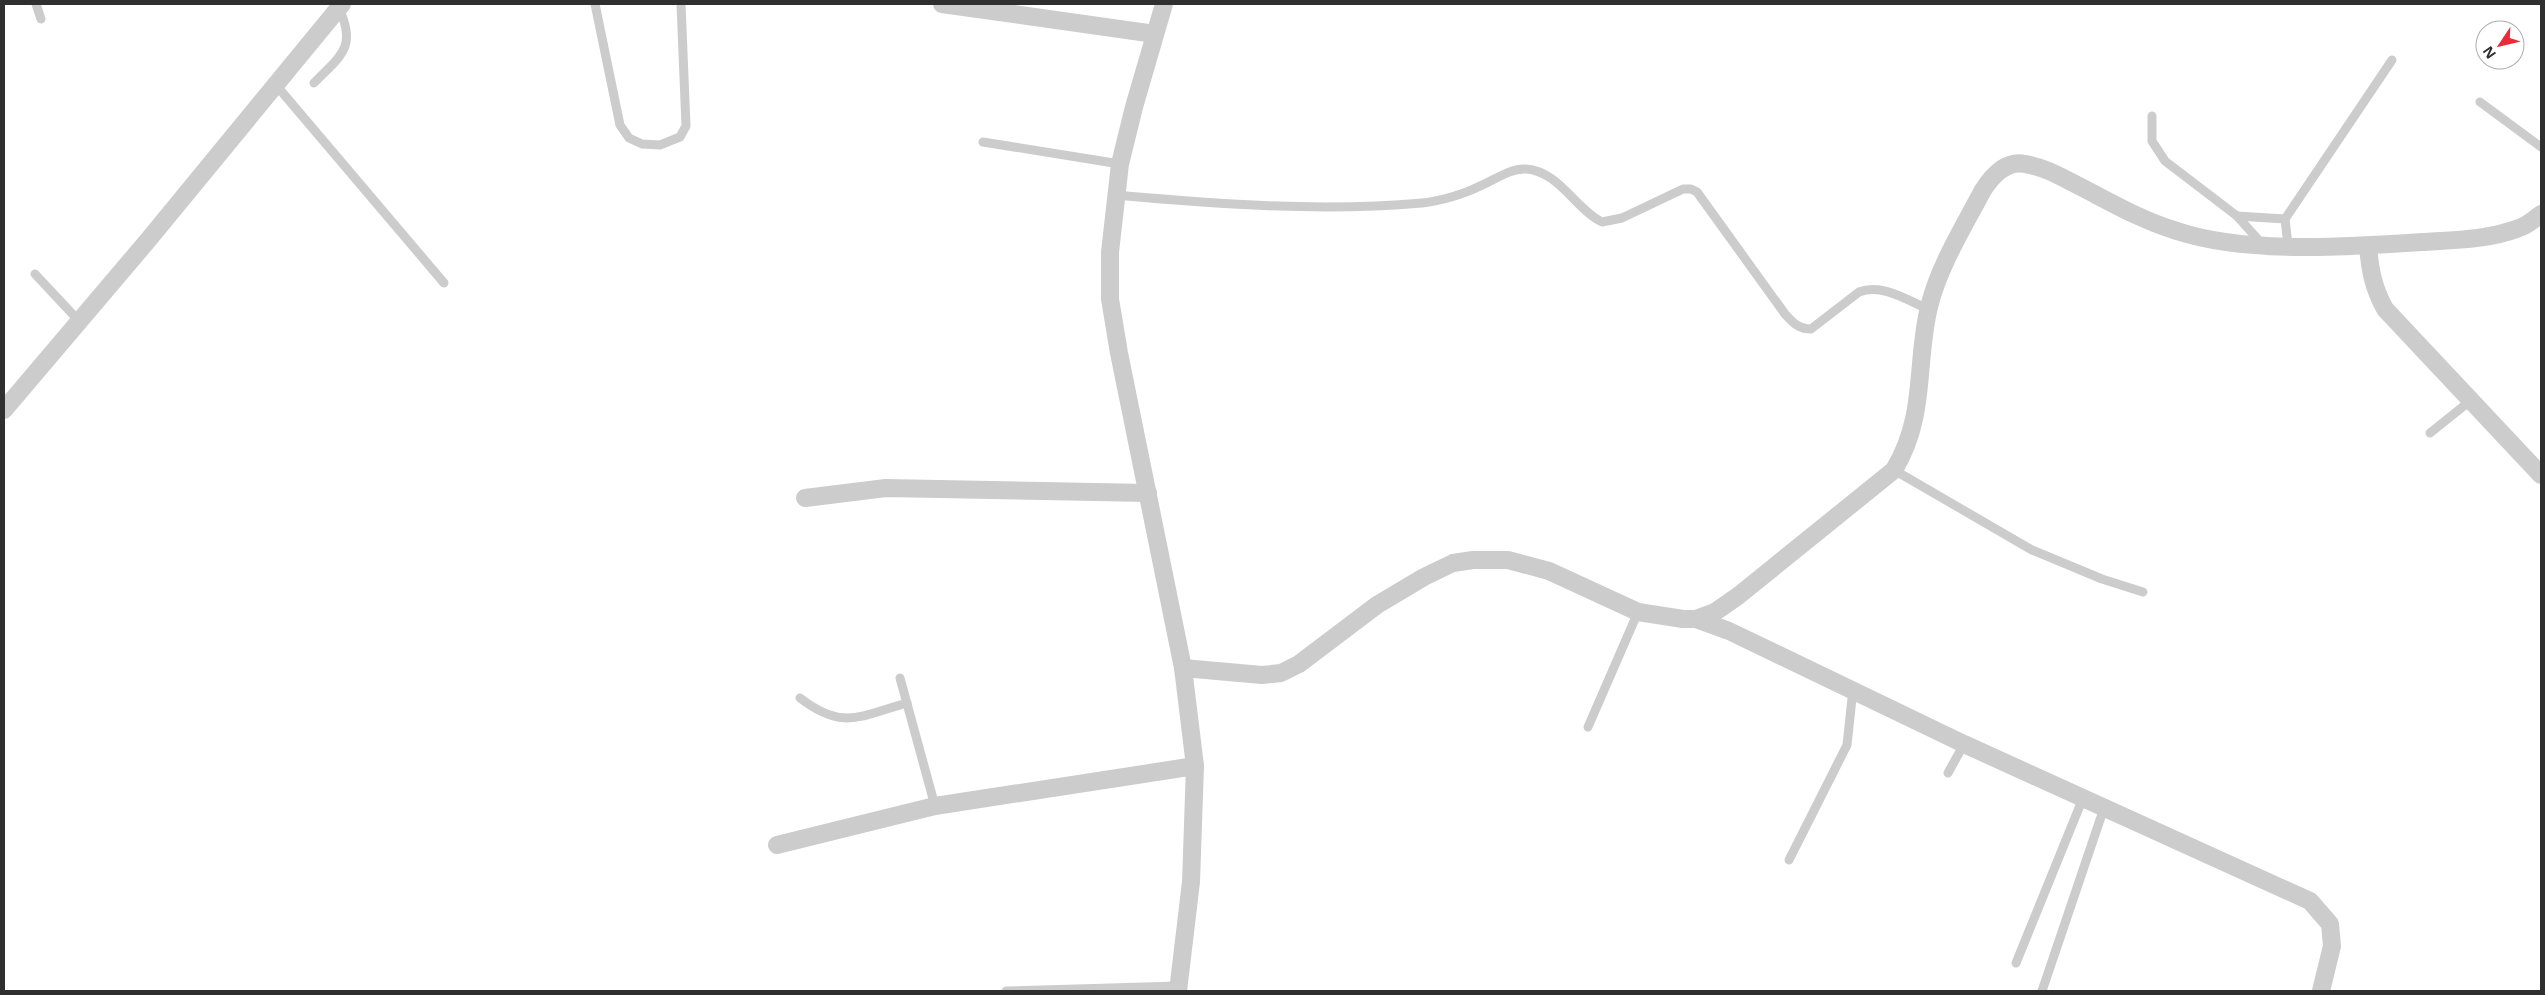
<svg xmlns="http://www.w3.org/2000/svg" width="2545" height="995" font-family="'Open Sans',sans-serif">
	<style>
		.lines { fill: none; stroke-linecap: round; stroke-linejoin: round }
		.lane { stroke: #ccc; stroke-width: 9 }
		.street { stroke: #ccc; stroke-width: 18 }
	</style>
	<rect width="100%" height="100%" fill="#fff"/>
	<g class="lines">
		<g class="lane">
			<polyline points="36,4 41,19"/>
			<polyline points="595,4 620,125 629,138 642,144 660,145 680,137 686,126 681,4"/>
			<path d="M 314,83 C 341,55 357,48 339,8"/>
			<polyline points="276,85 444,283"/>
			<polyline points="2480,102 2541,147"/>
			<polyline points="2152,116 2152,141 2165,161 2237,216 2263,245"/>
			<polyline points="983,142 1120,164"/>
			<path d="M 1115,195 C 1217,204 1320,212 1422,203 C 1441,201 1464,194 1480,186 C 1495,180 1510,168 1526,169 C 1559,171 1576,210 1602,222 L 1622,218 L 1683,189 L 1691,189 L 1697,192 L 1785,314 C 1793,323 1799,329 1811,329 L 1859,292 C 1882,283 1907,300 1928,309"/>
			<polyline points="2237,216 2285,219"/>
			<polyline points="2288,245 2285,219 2392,60"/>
			<polyline points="35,274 79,321"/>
			<polyline points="2430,433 2470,401"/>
			<polyline points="1894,470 2032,550 2102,579 2143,592"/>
			<polyline points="900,678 935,806"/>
			<path d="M 800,698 C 843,731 860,716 907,703"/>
			<polyline points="1588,727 1638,612"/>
			<polyline points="1948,773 1964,744"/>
			<polyline points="1789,860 1847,745 1853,689"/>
			<polyline points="2016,963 2083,798"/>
			<polyline points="1006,991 1179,986"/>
			<polyline points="2042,991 2104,808"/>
		</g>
		<g class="street">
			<polyline points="942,4 1155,34"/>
			<polyline points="1164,4 1134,107 1120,164 1110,252 1110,299 1119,353 1183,668 1195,766 1191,882 1178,991"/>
			<path d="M 2368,246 C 2370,270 2373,287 2385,309 L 2541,475"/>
			<polyline points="4,410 149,239 342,4"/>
			<polyline points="805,498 886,488 1148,493"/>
			<polyline points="1696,619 1729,631 1964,744 2310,901 2330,924 2332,946 2321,991"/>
			<path d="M 1183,668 L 1262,675 L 1281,673 L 1299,664 L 1377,605 L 1424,577 L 1453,563 L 1473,560 L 1508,560 L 1549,571 L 1638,612 L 1683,619 L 1696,619 L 1715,612 L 1738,596 L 1894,470 C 1927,415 1915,365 1929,307 C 1939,266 1963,228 1983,190 C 1992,176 2006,160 2025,164 C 2045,167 2063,178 2081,187 C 2112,203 2143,221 2177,231 C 2246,254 2349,247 2422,242 C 2454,240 2488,240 2519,228 C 2527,226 2534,219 2541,214"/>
			<polyline points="777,845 935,806 1195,766"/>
		</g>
	</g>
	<rect width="2545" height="995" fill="none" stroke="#2f2f2f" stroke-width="10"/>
	<g transform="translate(2500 45) rotate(235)"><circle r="24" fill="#ffffff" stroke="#acacac"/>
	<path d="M0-4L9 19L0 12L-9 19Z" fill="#ee2937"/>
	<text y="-8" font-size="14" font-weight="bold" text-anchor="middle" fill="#2f2f2f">N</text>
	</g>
</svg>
